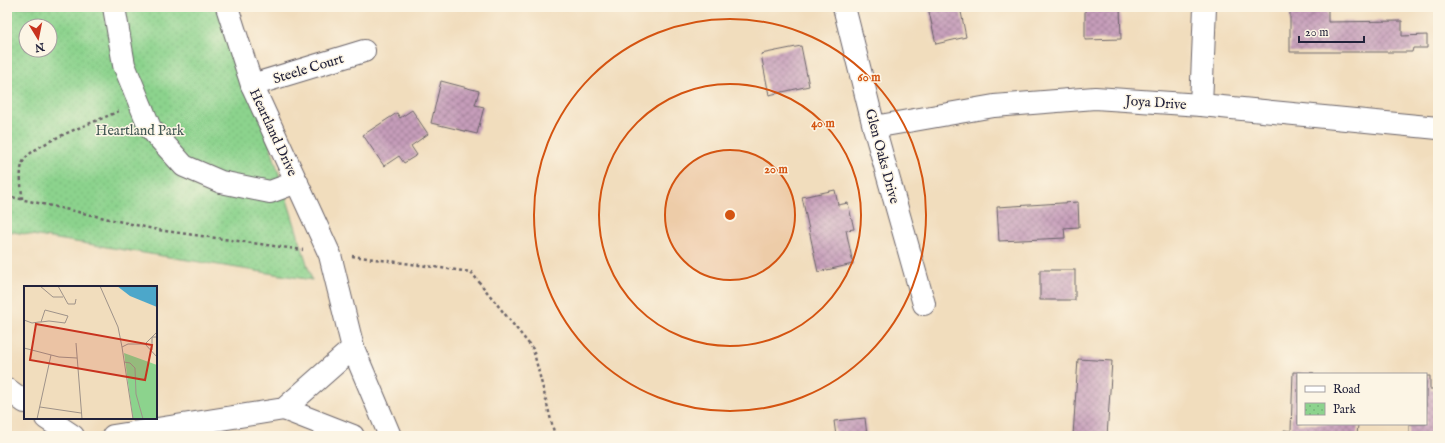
<svg xmlns="http://www.w3.org/2000/svg" width="1445" height="443" font-family="'IM FELL English',serif">
	<style>
		.park { fill: url(#park-dots); stroke: #577a64; fill-rule: evenodd }
		.building { fill: url(#building-cross-hatch) }
		.lines { fill: none; stroke-linecap: round; stroke-linejoin: round }
		.minor-casing { stroke: #6a6368; stroke-width: 24 }
		.path { stroke: #6a6368; stroke-width: 2.5; stroke-dasharray: 3 3; stroke-linecap: butt }
		.minor { stroke: #fff; stroke-width: 22 }
		.ring { fill: none; stroke: #d45411; stroke-width: 2 }
		.labels { text-anchor: middle; stroke-width: 3; stroke-linejoin: round; paint-order: stroke }
		.street-label { font-size: 14px; fill: #22223b; stroke: #fcf5e5 }
		.park-label { font-size: 14px; fill: #425754; stroke: #fcf5e5 }
		.inset-road { fill: none; stroke: #9e9289; stroke-width: 1 }
		.view { fill: #c8321e; fill-opacity: 0.15; stroke: #c8321e; stroke-width: 2 }
		.inset-edge { fill: none; stroke: #22223b; stroke-width: 2 }
		.centre { fill: #d45411; stroke: #fcf5e5; stroke-width: 2 }
		.ring-label { font-size: 12px; text-anchor: middle; font-weight: bold; fill: #d45411; stroke: #fcf5e5; stroke-width: 3; stroke-linejoin: round; paint-order: stroke }
	</style>
	<defs>
		<pattern id="park-dots" width="8" height="8" patternUnits="userSpaceOnUse"><rect width="8" height="8" fill="#8cd38d"/><path d="M2 2h.1M6 6h.1" fill="none" stroke="#78b57b" stroke-width="1.8" stroke-linecap="round"/></pattern>
		<pattern id="building-cross-hatch" width="8" height="8" patternUnits="userSpaceOnUse"><rect width="8" height="8" fill="#c69dba"/><path d="M0 0l8 8M0 8l8-8" fill="none" stroke="#a08098"/></pattern>
	</defs>
	<rect width="100%" height="100%" fill="#fcf5e5"/>
	<filter id="ink" filterUnits="userSpaceOnUse"><feTurbulence type="fractalNoise" baseFrequency=".025" numOctaves="2"/><feDisplacementMap in="SourceGraphic" scale="8" xChannelSelector="R" yChannelSelector="G"/><feConvolveMatrix kernelMatrix="1 2 1 2 8 2 1 2 1" color-interpolation-filters="sRGB"/></filter>
	<filter id="wash" filterUnits="userSpaceOnUse"><feTurbulence type="fractalNoise" baseFrequency=".012" numOctaves="4" result="noise"/><feDisplacementMap in="SourceGraphic" scale="16" xChannelSelector="R" yChannelSelector="G"/><feGaussianBlur stdDeviation="0.9" result="paint"/><feColorMatrix in="noise" values="0 0 0 0 0 0 0 0 0 0 0 0 0 0 0 0 0 1.4 0 .05"/><feComposite in="paint" operator="in"/></filter>
	<g filter="url(#wash)">
		<rect width="100%" height="100%" fill="#f1ddbd"/>
		<path class="park" d="M 7,7 L 227,7 L 312,280 L 7,231 ZM 26,26 L 50,26 L 50,50 L 26,50 Z"/>
		<g id="blocks">
			<g class="building">
				<polygon points="928,7 960,7 966,37 936,44"/>
				<polygon points="1085,7 1120,7 1121,39 1085,40"/>
				<polygon points="1290,7 1328,7 1328,22 1402,21 1402,36 1427,35 1427,48 1413,48 1412,52 1290,52"/>
				<polygon points="801,46 809,86 769,95 761,54"/>
				<polygon points="441,81 479,91 475,105 484,107 477,134 431,123"/>
				<polygon points="412,110 428,134 411,146 417,155 404,163 399,156 384,166 363,135 397,113 400,118"/>
				<polygon points="835,190 838,205 848,203 854,229 846,230 853,264 818,272 802,197"/>
				<polygon points="1078,202 1079,227 1064,228 1065,238 999,241 997,207"/>
				<rect x="1040" y="270" width="35" height="30"/>
				<polygon points="1078,359 1112,361 1107,436 1073,436"/>
				<polygon points="1293,372 1314,373 1298,374 1298,424 1358,424 1357,436 1283,436 1284,430 1291,431"/>
				<polygon points="1426,376 1430,376 1430,389 1438,389 1438,436 1409,436 1409,424 1426,424"/>
				<polygon points="865,418 867,436 836,436 834,421"/>
			</g>
		</g>
	</g>
	<g filter="url(#ink)">
		<use href="#blocks" fill-opacity="0" stroke="#6a6368" stroke-width="1"/>
		<g class="lines">
			<defs>
				<g id="minor">
					<polyline points="114,7 124,65 150,128 184,166 221,182 270,192 297,182"/>
					<polyline points="844,7 874,127 924,304"/>
					<polyline points="252,85 364,51"/>
					<polyline points="1201,105 1205,7"/>
					<polyline points="874,127 994,106 1095,98 1201,105 1438,128"/>
					<polyline points="353,348 390,436"/>
					<polyline points="7,389 25,402"/>
					<polyline points="284,409 353,436"/>
					<polyline points="46,418 73,436"/>
					<polyline points="113,436 284,409 353,348 330,255 252,85 227,7"/>
				</g>
			</defs>
			<use href="#minor" class="minor-casing"/>
			<g class="path">
				<polyline points="7,196 158,230 303,250"/>
				<path d="M 22,199 C 22,188 18,170 24,160 C 36,142 98,121 119,111"/>
				<polyline points="352,256 471,272 533,349 555,436"/>
			</g>
			<use href="#minor" class="minor"/>
		</g>
	</g>
	<circle cx="730" cy="215" r="65" fill="#d45411" fill-opacity=".12"/>
	<g class="ring">
		<circle cx="730" cy="215" r="65"/>
		<circle cx="730" cy="215" r="131"/>
		<circle cx="730" cy="215" r="196"/>
	</g>
	<g class="labels">
		<g class="street-label">
			<text transform="translate(308 68) rotate(-17)" y="5">Steele Court</text>
			<text transform="translate(1156 102) rotate(4)" y="5">Joya Drive</text>
			<text transform="translate(274 132) rotate(65)" y="5">Heartland Drive</text>
			<text transform="translate(883 156) rotate(75)" y="5">Glen Oaks Drive</text>
		</g>
		<g class="park-label">
			<text x="140" y="135">Heartland Park</text>
		</g>
	</g>
	<g transform="translate(24 286)">
		<rect width="133" height="133" fill="#f1ddbd"/>
		<path d="M 100,67 L 133,79 L 133,133 L 109,133 Z" fill="#8cd38d"/>
		<path d="M 93,0 L 133,0 L 133,21 L 106,10 Z" fill="#4ca7ca"/>
		<path class="inset-road" d="M 16,0 L 29,11 L 39,11M 34,0 L 44,18 L 51,18 L 52,13M 76,0 L 94,41 L 98,61M 0,34 L 8,37 L 15,36 L 17,36 L 25,35 L 41,37 L 44,30 L 21,24 L 17,36M 52,57 L 58,133M 121,58 L 133,46M 0,62 L 35,71 L 53,72M 128,64 L 128,51 L 133,51M 100,76 L 106,77 L 111,82 L 112,108 L 119,133M 16,121 L 57,127M 13,133 L 27,69M 109,133 L 98,61 L 104,58 L 121,58 L 133,71"/>
		<path class="view" d="M 12,38 L 128,59 L 121,94 L 6,74 Z"/>
		<rect width="133" height="133" class="inset-edge"/>
	</g>
	<circle cx="730" cy="215" r="6" class="centre"/>
	<g class="ring-label">
		<text x="869" y="81">60 m</text>
		<text x="823" y="127">40 m</text>
		<text x="776" y="173">20 m</text>
	</g>
	<rect width="1445" height="443" fill="none" stroke="#fcf5e5" stroke-width="24"/>
	<rect x="1297" y="373" width="130" height="52" fill="#fcf5e5" stroke="#a5a1a1"/>
	<rect x="1305" y="386" width="20" height="6" fill="#ffffff" stroke="#a5a1a1"/>
	<text x="1333" y="393" font-size="12" fill="#22223b">Road</text>
	<rect x="1305" y="403" width="20" height="12" fill="url(#park-dots)" stroke="#a5a1a1"/>
	<text x="1333" y="413" font-size="12" fill="#22223b">Park</text>
	<g transform="translate(38 38) rotate(170)"><circle r="19" fill="#fcf5e5" stroke="#a5a1a1"/>
	<path d="M0-3L7 15L0 10L-7 15Z" fill="#c8321e"/>
	<text y="-6" font-size="11" font-weight="bold" text-anchor="middle" fill="#22223b">N</text>
	</g>
	<path d="M1299 36v6h65v-6" fill="none" stroke="#22223b" stroke-width="2"/>
	<text x="1305" y="36" font-size="12" fill="#22223b" stroke="#fcf5e5" stroke-width="3" paint-order="stroke">20 m</text>
</svg>
